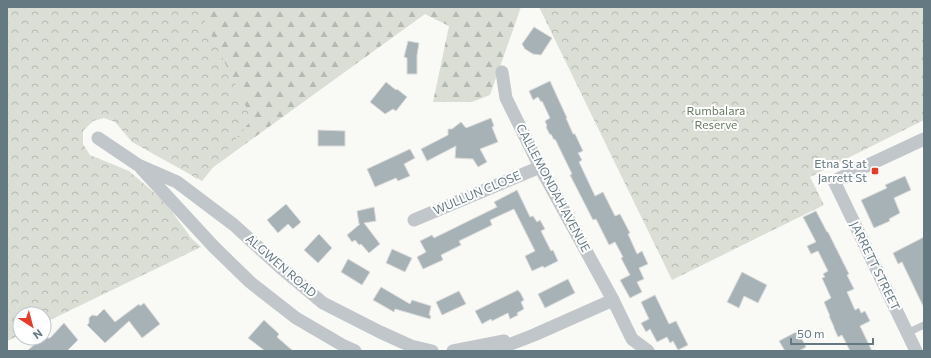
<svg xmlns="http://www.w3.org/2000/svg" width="931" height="358" font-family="Commissioner,sans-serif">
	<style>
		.forest { fill: url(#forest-firs) }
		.park { fill: url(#park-crowns) }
		.building { fill: #a7b2b6; stroke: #dbdad9 }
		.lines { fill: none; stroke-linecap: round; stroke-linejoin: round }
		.lane { stroke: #c0c6c9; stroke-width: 7 }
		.street { stroke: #c0c6c9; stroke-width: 13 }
		.poi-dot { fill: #e53b2b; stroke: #fff; stroke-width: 1.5 }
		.labels { text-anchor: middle; stroke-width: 4; stroke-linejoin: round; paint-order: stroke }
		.park-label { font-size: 12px; fill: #6a7a63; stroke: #fff }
		.poi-label { font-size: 12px; fill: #647982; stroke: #fff; text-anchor: end }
		.street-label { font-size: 12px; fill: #647982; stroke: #fff }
	</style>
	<defs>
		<pattern id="forest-firs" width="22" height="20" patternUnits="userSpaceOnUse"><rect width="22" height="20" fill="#daded5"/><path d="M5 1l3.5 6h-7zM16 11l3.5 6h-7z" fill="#b4b9b2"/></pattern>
		<pattern id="park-crowns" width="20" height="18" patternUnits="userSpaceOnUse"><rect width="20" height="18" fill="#daded5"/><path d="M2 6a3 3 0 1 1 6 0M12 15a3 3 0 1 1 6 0" fill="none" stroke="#b4b9b2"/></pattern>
	</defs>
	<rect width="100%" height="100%" fill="#f9f9f6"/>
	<polygon class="forest" points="7,7 521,7 490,95 472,102 433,102 449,26 425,14 197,179 106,112 58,138 44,323 44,314 20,314 20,335 7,341"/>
	<g class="park">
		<polygon points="7,7 198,7 252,119 202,181 132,142 115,122 104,118 93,121 83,131 83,144 90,155 129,171 164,201 192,239 201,247 44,323 44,314 20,314 20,335 7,341"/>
		<polygon points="539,7 924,7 924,120 810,177 824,205 672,280"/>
	</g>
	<g class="building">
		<polygon points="534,27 552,38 541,55 533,54 525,49 522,44"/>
		<polygon points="408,41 419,43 417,55 417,74 407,74 407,58 404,57"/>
		<polygon points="550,81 567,118 566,118 573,134 575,134 583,151 578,153 582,160 579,162 595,196 603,192 615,216 620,214 630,233 628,234 637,254 642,251 648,264 639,268 644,279 637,282 642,292 630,298 620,280 630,275 621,258 623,257 615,242 609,245 596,219 593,220 570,175 572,174 555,139 554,140 551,134 550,135 546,127 547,126 545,121 550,118 542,101 541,102 538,97 533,100 529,91"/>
		<polygon points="386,82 396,90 397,89 407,97 396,111 393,109 385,114 370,102"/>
		<polygon points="491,118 494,126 492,127 498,142 480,149 487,162 478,167 473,159 455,158 456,146 427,161 421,149 448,135 448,129 452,129 461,122 466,128"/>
		<polygon points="318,130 345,131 345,146 318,146"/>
		<polygon points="410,149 415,158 404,164 410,176 398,181 396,178 375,187 367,169"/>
		<polygon points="905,176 911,190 894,198 900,213 889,219 890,221 874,228 861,200 887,188 885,185"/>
		<polygon points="517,190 530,217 533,216 537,222 540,220 545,229 541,231 551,251 553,250 558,261 544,268 543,266 532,271 525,256 535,251 514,209 490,220 492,225 459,241 461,245 441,255 443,260 423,269 417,257 426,252 420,241 432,235 434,238 497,207 494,202"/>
		<polygon points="286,204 301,222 293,229 288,224 278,233 267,220"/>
		<polygon points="374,207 376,221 364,223 380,244 369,253 361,244 359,245 355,240 352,242 347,235 360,224 359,224 357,211"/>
		<polygon points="816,211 827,232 828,232 849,274 847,275 854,289 847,292 855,310 859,308 861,313 865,311 870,321 860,326 872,351 850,351 842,335 838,337 834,328 834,327 829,316 830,316 824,302 831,298 822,278 825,277 823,274 828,271 818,251 811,254 807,246 816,242 803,217"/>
		<polygon points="319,234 332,248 318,263 304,250"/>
		<polygon points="924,237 924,308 902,262 898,264 893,253"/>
		<polygon points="392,249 412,258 405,272 386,263"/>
		<polygon points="348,259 370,272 362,285 341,272"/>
		<polygon points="742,272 767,285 758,303 744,296 739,308 727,302"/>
		<polygon points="568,279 575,293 545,308 538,294"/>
		<polygon points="381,287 410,304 412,300 431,306 429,315 431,316 430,319 395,309 394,312 373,300"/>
		<polygon points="518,290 519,292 520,292 524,300 521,302 524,309 517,313 518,315 510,319 508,313 492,321 491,319 482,324 475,311"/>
		<polygon points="459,291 466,304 442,315 436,302"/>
		<polygon points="655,295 669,324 676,321 688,345 678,350 673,341 670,343 667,337 657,342 650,329 646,332 641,323 649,319 641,302"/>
		<polygon points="144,303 160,324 142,338 129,321 105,343 87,325 89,323 89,318 92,315 97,316 104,309 115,322 139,304 140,306"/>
		<polygon points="264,320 279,334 277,337 293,351 265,351 248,338"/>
		<polygon points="64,323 78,340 67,351 27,351 42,338 50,338"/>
		<polygon points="798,331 806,347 799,351 785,351 779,341"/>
	</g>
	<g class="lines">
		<polyline class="lane" points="907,333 924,325"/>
		<g class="street">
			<polyline points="502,72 506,98 540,167 613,300 632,339 648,351"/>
			<polyline points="98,138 138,165 177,182 234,225 281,268 323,303 380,332 411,346 432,351"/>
			<polyline points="141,168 214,247 250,282 296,318 344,346 355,351"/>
			<polyline points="414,220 540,167"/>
			<polyline points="453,351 504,341"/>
			<polyline points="493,351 534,335 613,300"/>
			<polyline points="916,351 834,181 924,139"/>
		</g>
	</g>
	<rect class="poi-dot" x="871" y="167" width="8" height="8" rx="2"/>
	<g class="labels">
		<g class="park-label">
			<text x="716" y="115">Rumbalara<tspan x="716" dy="14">Reserve</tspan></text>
		</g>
		<g class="poi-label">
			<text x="867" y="168">Etna St at<tspan x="867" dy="14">Jarrett St</tspan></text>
		</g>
		<g class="street-label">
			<text transform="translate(553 188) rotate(62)" y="4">CALLEMONDAH AVENUE</text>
			<text transform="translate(477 193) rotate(-23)" y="4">WULLUN CLOSE</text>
			<text transform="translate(281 266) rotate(41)" y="4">ALGWEN ROAD</text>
			<text transform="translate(875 266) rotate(64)" y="4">JARRETT STREET</text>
		</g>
	</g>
	<rect width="931" height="358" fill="none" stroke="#647982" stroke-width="16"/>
	<g transform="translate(32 326) rotate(144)"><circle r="19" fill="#ffffff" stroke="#c1c9cd"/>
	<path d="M0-3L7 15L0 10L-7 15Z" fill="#e53b2b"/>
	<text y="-6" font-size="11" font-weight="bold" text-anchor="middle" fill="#647982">N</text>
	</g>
	<path d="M791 338v6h82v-6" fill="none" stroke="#647982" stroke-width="2"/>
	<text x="797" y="338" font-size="12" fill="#647982" stroke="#ffffff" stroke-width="3" paint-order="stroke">50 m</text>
</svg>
